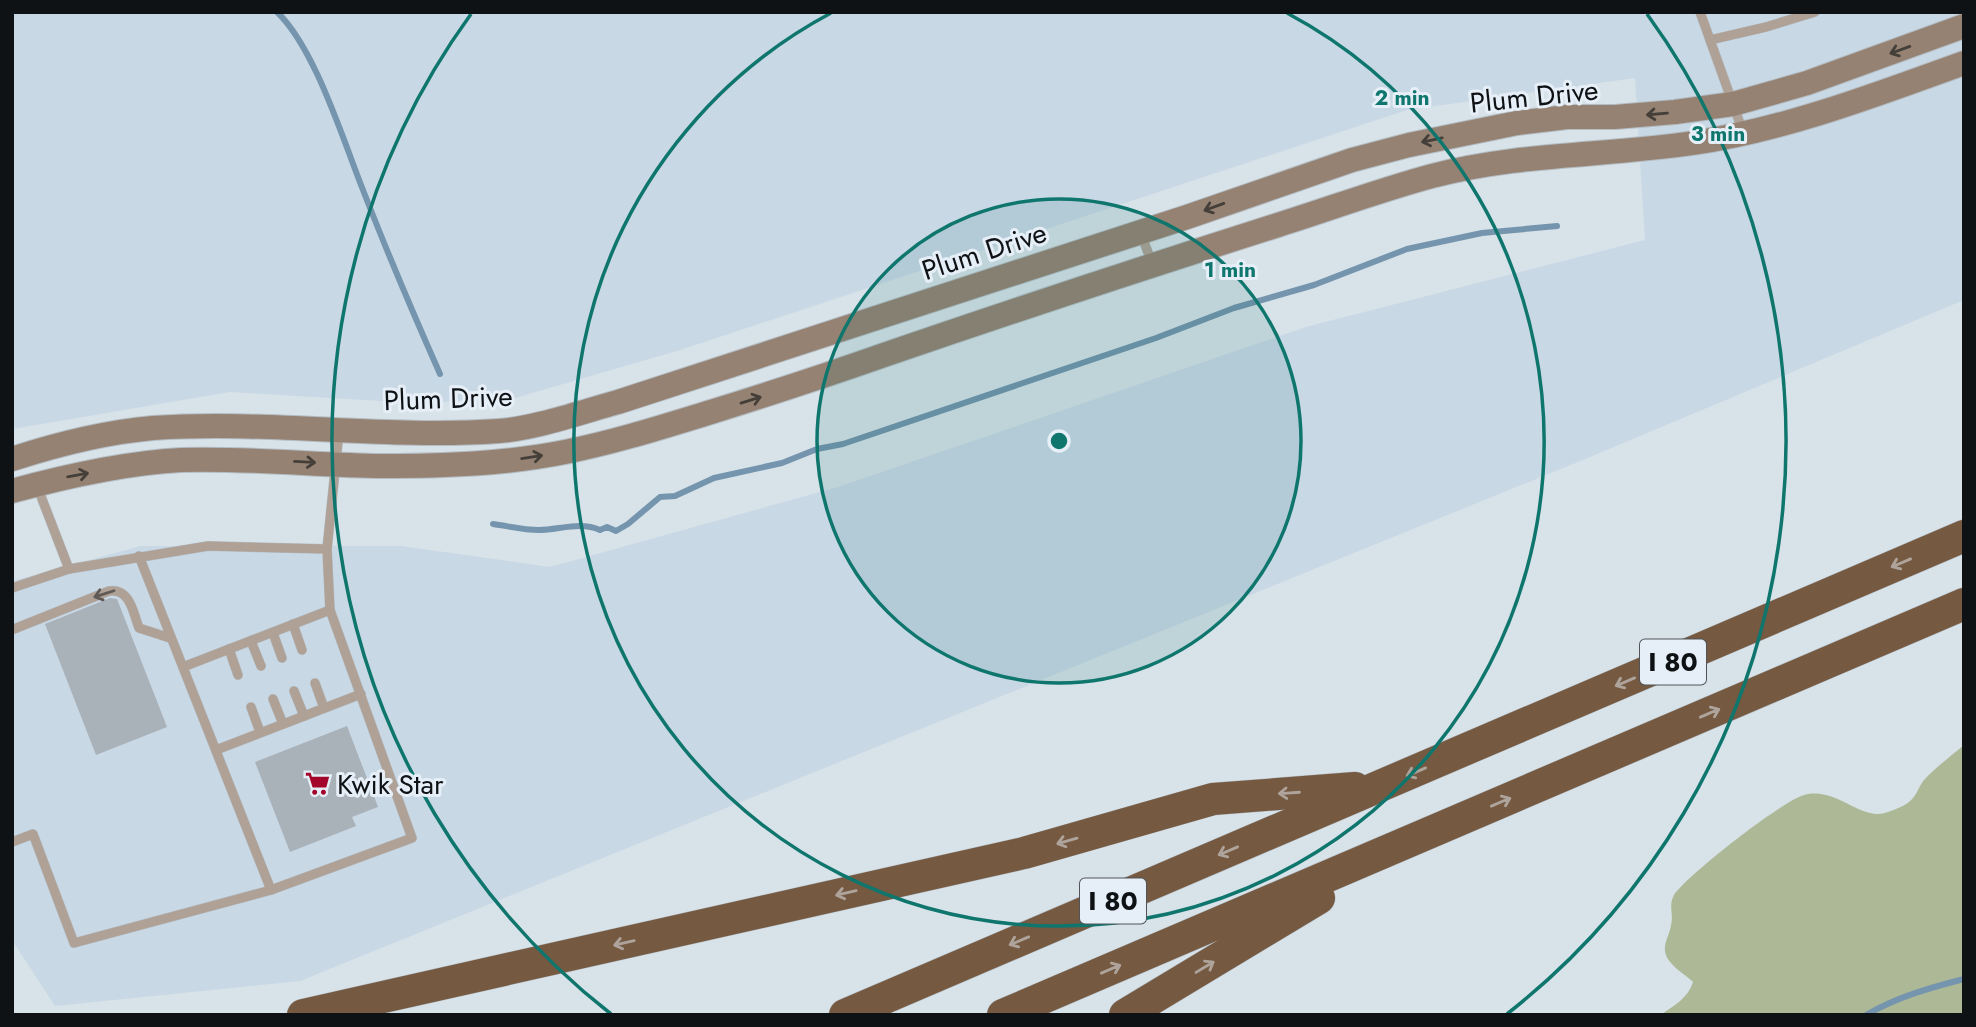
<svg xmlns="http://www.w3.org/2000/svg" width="1976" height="1027" font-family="Jost,sans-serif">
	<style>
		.built { fill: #c9d8e5 }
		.green { fill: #adb996 }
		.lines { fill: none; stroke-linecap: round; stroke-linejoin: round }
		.stream { stroke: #7495ad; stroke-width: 6 }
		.building { fill: #a9b1b9 }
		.lane-casing { stroke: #b4bdc3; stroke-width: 10 }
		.secondary-casing { stroke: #b4bdc3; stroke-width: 26 }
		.highway-casing { stroke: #b4bdc3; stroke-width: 33 }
		.lane { stroke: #afa196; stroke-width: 9 }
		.secondary { stroke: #968272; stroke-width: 24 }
		.highway { stroke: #755941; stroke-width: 32 }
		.oneway { stroke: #453f3a }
		.oneway2 { stroke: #aea49c }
		.oneway3 { stroke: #5f5a56 }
		.ring { fill: none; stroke: #0f766e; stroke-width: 3.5 }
		.labels { text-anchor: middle; stroke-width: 6; stroke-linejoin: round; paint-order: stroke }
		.shield { fill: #e6eff7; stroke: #505459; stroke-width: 2 }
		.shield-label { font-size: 26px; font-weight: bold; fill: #0f1215 }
		.street-label { font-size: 28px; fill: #0f1215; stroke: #e6eff7 }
		.poi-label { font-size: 28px; fill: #0f1215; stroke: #e6eff7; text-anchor: start }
		.centre { fill: #0f766e; stroke: #e6eff7; stroke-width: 3.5 }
		.ring-label { font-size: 21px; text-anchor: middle; font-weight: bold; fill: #0f766e; stroke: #e6eff7; stroke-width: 6; stroke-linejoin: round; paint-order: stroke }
	</style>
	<rect width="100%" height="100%" fill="#d8e2e9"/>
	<polygon class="built" points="12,12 1964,12 1964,300 1578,462 300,981 55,1006 12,940 12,581 141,546 401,546 550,567 838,487 1306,327 1645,240 1635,78 1407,110 680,350 515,398 417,403 230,392 12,429"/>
	<path class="green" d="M 1964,745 L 1964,1015 L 1660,1015 C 1674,1006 1688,998 1693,982 C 1684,973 1667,965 1665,951 C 1664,942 1670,934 1671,925 C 1674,915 1668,906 1674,895 C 1687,875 1782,801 1804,795 C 1836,786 1859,820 1885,813 C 1892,811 1904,806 1909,802 C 1916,797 1919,786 1924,780 C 1936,767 1951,756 1964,745 Z"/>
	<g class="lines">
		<g class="stream">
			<path d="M 277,12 C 315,48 343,140 363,190 C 387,252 413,313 440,374"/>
			<path d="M 493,524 C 508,526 524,530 539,530 C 559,530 580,521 600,530 L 607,527 L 616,531 L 628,524 L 660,497 L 675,496 L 714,478 L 782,463 L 817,449 L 843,444 L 1156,338 L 1234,308 L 1314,285 L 1407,249 L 1482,233 L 1557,226"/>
			<path d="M 1866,1015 C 1897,997 1929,988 1964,979"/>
		</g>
	</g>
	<g class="building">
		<polygon points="110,598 117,599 167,727 96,755 45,624"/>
		<polygon points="347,726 378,807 352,817 356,826 290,852 255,762"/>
	</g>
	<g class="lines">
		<defs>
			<g id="lane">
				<polyline points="1700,12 1743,132"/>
				<polyline points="1710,40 1766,27 1815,12"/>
				<polyline points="1141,234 1152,263"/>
				<polyline points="37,486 69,569 208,546 327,549 339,432"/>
				<polyline points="139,556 271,890 412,838 330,610 327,549"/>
				<polyline points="12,588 69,569"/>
				<polyline points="293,624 302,650"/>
				<path d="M 14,629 L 109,591 C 130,588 133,612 139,628 L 170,638"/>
				<polyline points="273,633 282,658"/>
				<polyline points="251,641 261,666"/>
				<polyline points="229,649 238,675"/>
				<polyline points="183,667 330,610"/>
				<polyline points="315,683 324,708"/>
				<polyline points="294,691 304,716"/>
				<polyline points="273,699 283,724"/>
				<polyline points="251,707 260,732"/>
				<polyline points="216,750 361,694"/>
				<polyline points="12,842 33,834 74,943 271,890"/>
			</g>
			<g id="secondary">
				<path d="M 12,459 C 55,445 107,432 153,428 C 268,420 384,439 499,431 C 537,428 581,412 618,402 L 1187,217 L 1352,160 L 1409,145 L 1517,123 L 1567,117 L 1615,117 L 1675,112 L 1733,104 L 1807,83 L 1964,26"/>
				<path d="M 12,491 C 67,476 124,463 181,460 C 249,458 316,465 383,466 C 444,466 505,464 565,452 C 615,442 662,427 711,412 C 769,394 827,375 884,355 C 1015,310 1146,267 1278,225 C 1329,209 1380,190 1432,176 C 1519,153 1605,156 1693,143 C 1787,129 1875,95 1964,63"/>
			</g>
			<g id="highway">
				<polyline points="303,1015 1024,853 1213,799 1355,788"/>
				<polyline points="845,1015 1964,536"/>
				<polyline points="1003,1015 1964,604"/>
				<polyline points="1125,1015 1319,898"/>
			</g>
		</defs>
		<use href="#lane" class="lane-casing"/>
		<use href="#secondary" class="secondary-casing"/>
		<use href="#highway" class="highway-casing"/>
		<use href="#lane" class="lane"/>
		<use href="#secondary" class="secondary"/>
		<use href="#highway" class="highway"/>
	</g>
	<defs><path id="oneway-shaft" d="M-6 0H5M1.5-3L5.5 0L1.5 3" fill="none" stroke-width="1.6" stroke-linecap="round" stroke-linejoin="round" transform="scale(1.75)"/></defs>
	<g class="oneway">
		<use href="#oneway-shaft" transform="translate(1900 50) rotate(160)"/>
		<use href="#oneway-shaft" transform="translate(1657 114) rotate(175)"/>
		<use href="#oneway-shaft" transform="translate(1432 140) rotate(168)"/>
		<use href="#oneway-shaft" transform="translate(1214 207) rotate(160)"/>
		<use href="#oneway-shaft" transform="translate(751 400) rotate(-17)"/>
		<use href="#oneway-shaft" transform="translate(532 457) rotate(-9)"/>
		<use href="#oneway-shaft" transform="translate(305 462) rotate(3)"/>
		<use href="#oneway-shaft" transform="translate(78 475) rotate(-10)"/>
	</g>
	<g class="oneway2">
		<use href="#oneway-shaft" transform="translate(1901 563) rotate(157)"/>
		<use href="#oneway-shaft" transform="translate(1625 682) rotate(157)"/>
		<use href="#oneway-shaft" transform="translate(1710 713) rotate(-23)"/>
		<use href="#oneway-shaft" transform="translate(1416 772) rotate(157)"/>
		<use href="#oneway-shaft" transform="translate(1289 793) rotate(176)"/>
		<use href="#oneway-shaft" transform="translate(1501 802) rotate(-23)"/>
		<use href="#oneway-shaft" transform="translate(1067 841) rotate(164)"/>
		<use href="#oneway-shaft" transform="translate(1228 851) rotate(157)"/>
		<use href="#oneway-shaft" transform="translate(846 893) rotate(167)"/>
		<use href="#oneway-shaft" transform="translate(1019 941) rotate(157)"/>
		<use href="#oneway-shaft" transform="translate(624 943) rotate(167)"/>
		<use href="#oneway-shaft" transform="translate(1205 967) rotate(-31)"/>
		<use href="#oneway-shaft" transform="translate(1111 969) rotate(-23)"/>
	</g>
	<use class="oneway3" href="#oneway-shaft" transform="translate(104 594) rotate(162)"/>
	<circle cx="1059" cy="441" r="242" fill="#0f766e" fill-opacity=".12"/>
	<g class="ring">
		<circle cx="1059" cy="441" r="242"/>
		<path d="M1287 13A485 485 0 1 1 831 13"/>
		<path d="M611 1014A727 727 0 0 1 471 14M1647 14A727 727 0 0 1 1507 1014"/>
	</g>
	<defs>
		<symbol id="supermarket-bare" viewBox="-9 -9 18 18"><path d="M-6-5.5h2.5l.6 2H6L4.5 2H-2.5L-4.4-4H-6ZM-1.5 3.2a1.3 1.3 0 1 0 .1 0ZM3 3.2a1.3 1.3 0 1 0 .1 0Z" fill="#a3062a" stroke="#e6eff7" stroke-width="2.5" paint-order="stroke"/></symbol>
	</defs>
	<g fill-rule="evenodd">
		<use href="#supermarket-bare" x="300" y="766" width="35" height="35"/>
	</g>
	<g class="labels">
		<g class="shield">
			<rect x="1640" y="639.5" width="66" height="45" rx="5"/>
			<rect x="1080" y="878.5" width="66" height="45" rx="5"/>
		</g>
		<g class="shield-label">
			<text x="1673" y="671">I 80</text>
			<text x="1113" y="910">I 80</text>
		</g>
		<g class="street-label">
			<text transform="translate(1534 96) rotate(-6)" y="10">Plum Drive</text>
			<text transform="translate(984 251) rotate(-18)" y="10">Plum Drive</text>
			<text transform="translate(448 398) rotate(-2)" y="10">Plum Drive</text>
		</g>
		<g class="poi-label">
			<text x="337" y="794">Kwik Star</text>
		</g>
	</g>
	<circle cx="1059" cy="441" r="10" class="centre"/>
	<g class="ring-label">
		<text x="1402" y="105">2 min</text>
		<text x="1718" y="141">3 min</text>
		<text x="1230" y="277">1 min</text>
	</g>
	<rect width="1976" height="1027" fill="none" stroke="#0f1215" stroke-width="28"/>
</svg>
